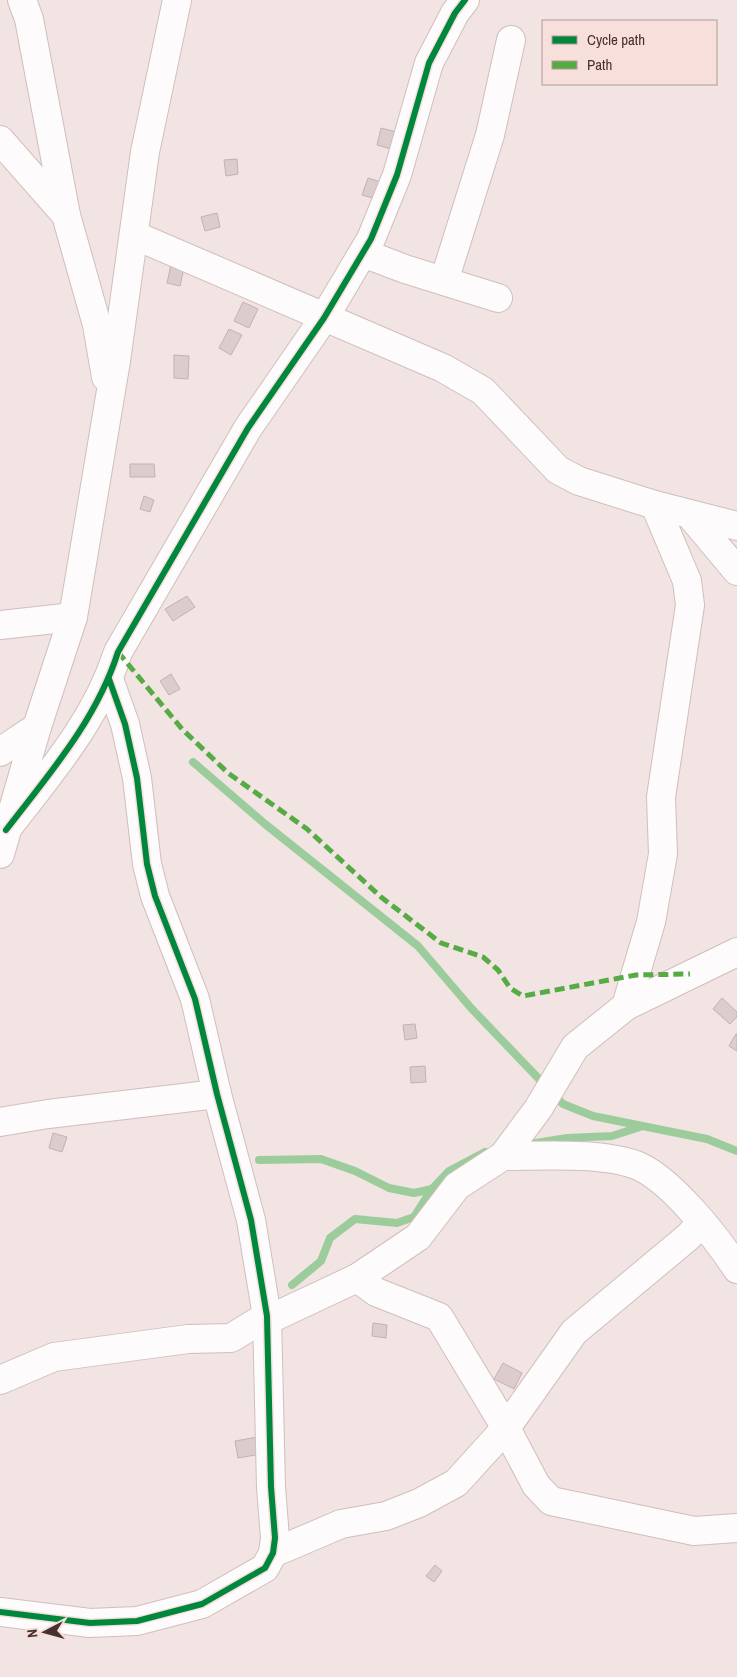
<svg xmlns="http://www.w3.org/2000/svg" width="737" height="1677" font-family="'Archivo Narrow',sans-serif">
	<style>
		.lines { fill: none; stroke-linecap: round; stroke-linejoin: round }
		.stream { stroke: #9dcc9c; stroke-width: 8 }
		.building { fill: #ddcccd; stroke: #c2b2b3 }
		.street-casing { stroke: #d0bfbc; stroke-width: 30 }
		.street { stroke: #fdfbfb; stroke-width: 28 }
		.quiet { stroke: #56ab44; stroke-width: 5; stroke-dasharray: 10 5; stroke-linecap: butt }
		.cycleway-casing { stroke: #f7dfdc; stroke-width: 9 }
		.cycleway { stroke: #00873e; stroke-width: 6 }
	</style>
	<rect width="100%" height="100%" fill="#f1e4e2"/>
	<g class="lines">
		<g class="stream">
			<polyline points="193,762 265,824 418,946 471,1008 563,1104 593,1116 707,1139 737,1151"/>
			<polyline points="536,1143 567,1138 612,1136 640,1127"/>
			<polyline points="259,1160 321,1159 355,1171 389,1188 414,1193 432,1189 449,1171 485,1152"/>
			<polyline points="292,1285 321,1261 330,1238 355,1219 397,1223 414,1217 432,1189"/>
		</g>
	</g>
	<g class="building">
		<polygon points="381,128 396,132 391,149 377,145"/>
		<polygon points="237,159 238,174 226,176 224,160"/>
		<polygon points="368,178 381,182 376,199 362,195"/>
		<polygon points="217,213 220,227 205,231 201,217"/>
		<polygon points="172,260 185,263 180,286 167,283"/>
		<polygon points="243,302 258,309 249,328 234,321"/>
		<polygon points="229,329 242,335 231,355 219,348"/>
		<polygon points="174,355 189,356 188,379 174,378"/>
		<polygon points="130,464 154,464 155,477 130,477"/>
		<polygon points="144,496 154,500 150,512 140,509"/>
		<polygon points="187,596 195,607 173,621 165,609"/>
		<polygon points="171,674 180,689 169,695 160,681"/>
		<polygon points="722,998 737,1012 737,1017 730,1024 713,1009"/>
		<polygon points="415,1024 417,1038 405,1040 403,1025"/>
		<polygon points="736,1034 737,1034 737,1051 729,1046"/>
		<polygon points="425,1066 426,1082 411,1083 410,1067"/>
		<polygon points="53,1133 67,1137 62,1152 49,1148"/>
		<polygon points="373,1323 387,1325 386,1338 372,1336"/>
		<polygon points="503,1363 522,1373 514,1389 494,1379"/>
		<polygon points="258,1437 261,1454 238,1458 235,1441"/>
		<polygon points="435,1565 442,1571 434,1582 426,1576"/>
	</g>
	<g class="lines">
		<defs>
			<g id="street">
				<polyline points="22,0 29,19 66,215"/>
				<polyline points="0,140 66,215 97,325 106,377"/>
				<polyline points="134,235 443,368 483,391 558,470 579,481 655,505 737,526"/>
				<polyline points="363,253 405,269 498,298"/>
				<polyline points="444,281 490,135 511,40"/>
				<polyline points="691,516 737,571"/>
				<polyline points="0,625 73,617"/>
				<polyline points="0,752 37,727"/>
				<path d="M 6,830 C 49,774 96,721 118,652 L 248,428 L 324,318 L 371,239 L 397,175 L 429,63 L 455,13 L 465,0"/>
				<polyline points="0,854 37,727 73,617 116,361 145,152 177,0"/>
				<polyline points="626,1006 651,922 663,854 661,797 690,605 687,581 655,505"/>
				<polyline points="0,1122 48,1114 217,1094"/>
				<path d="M 503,1156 C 542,1156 601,1152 636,1165 C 670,1178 717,1238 737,1269"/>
				<polyline points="357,1278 376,1292 439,1317 506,1428 536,1485 551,1501 694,1531 737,1528"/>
				<polyline points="0,1380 54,1357 188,1339 231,1338 267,1316 274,1317 357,1278 418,1237 457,1186 503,1156 538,1109 575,1047 626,1006 737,952"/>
				<polyline points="273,1553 341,1524 386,1516 419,1503 456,1483 506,1428 574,1332 688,1237 702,1222"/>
				<polyline points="0,1612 90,1623 137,1621 202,1604 265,1568 273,1553 275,1538 271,1487 267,1316 251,1220 217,1094 195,999 155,896 147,864 137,778 125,724 109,679"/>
			</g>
		</defs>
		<use href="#street" class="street-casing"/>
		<use href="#street" class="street"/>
		<polyline class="quiet" points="118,652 182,729 228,773 307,829 381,897 441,943 483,957 498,970 510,988 523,996 636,975 690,974"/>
		<defs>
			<g id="cycleway">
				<path d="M 6,830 C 49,774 96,721 118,652 L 248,428 L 324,318 L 371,239 L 397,175 L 429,63 L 455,13 L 465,0"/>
				<polyline points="0,1612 90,1623 137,1621 202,1604 265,1568 273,1553 275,1538 271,1487 267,1316 251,1220 217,1094 195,999 155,896 147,864 137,778 125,724 109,679"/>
			</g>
		</defs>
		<use href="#cycleway" class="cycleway-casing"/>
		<use href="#cycleway" class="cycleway"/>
	</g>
	<rect x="542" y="20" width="175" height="65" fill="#f7dfdc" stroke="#b19996"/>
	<rect x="552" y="36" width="25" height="8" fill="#00873e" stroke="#b19996"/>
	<text x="587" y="45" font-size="15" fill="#48302e">Cycle path</text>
	<rect x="552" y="61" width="25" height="8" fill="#56ab44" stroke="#b19996"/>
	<text x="587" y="70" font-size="15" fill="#48302e">Path</text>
	<g transform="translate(45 1632) rotate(264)" stroke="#f7dfdc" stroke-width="4" paint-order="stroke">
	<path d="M0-4L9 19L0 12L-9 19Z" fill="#48302e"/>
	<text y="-8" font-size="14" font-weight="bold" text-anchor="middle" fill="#48302e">N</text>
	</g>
</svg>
